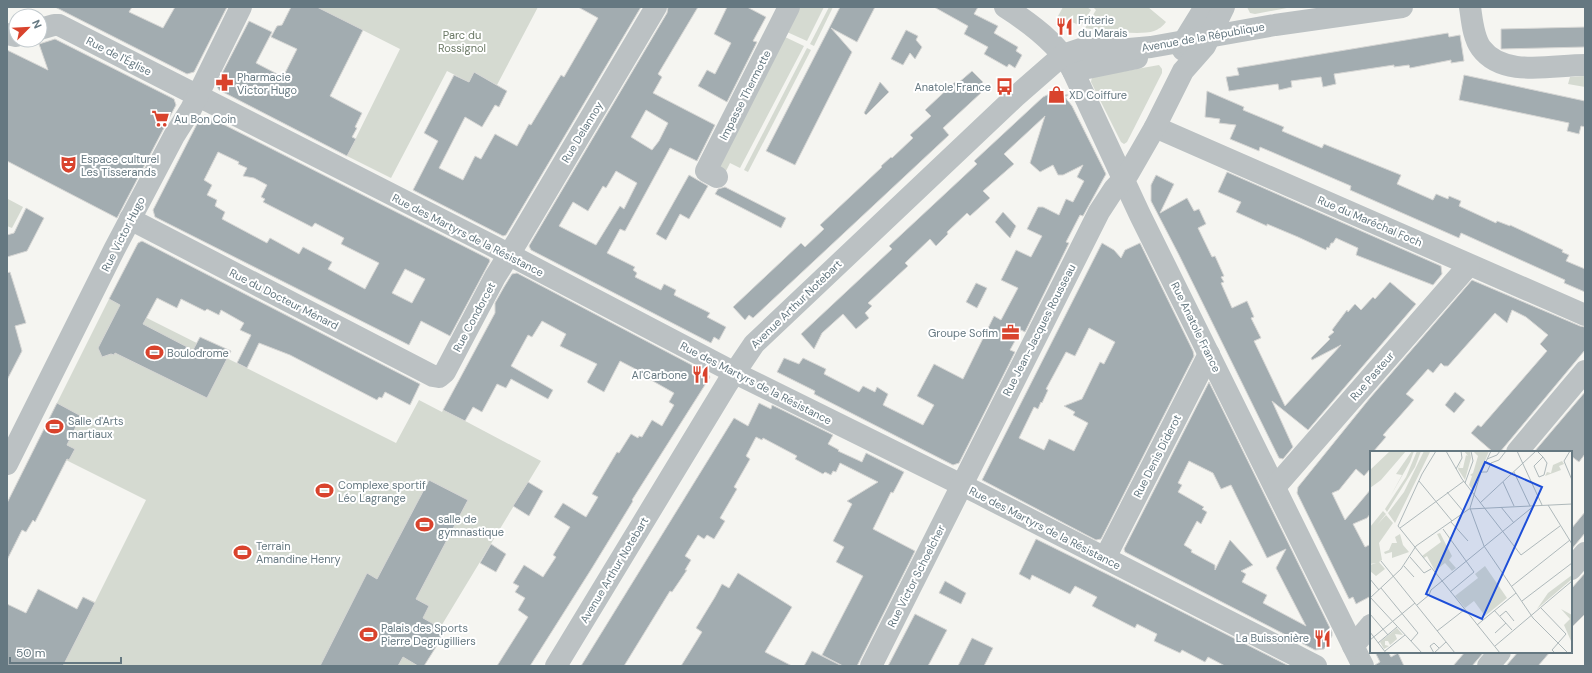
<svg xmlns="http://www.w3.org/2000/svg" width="1592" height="673" font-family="'DM Sans',sans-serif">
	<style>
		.green { fill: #d5dad1 }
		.building { fill: #a2acb0; stroke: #d6d6d4; fill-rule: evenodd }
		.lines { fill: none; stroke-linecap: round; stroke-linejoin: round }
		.minor { stroke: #bbc1c3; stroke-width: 22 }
		.labels { text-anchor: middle; stroke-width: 4; stroke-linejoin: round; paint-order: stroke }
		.poi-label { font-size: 11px; fill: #657881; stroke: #fff; text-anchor: start }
		.park-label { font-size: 11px; fill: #6a7864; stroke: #fff }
		.street-label { font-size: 11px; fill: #657881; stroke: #fff }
		.inset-road { fill: none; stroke: #aeb8ba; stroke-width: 1 }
		.view { fill: #1d4ed8; fill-opacity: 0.15; stroke: #1d4ed8; stroke-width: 2 }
		.inset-edge { fill: none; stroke: #657881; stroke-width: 2 }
	</style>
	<rect width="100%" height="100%" fill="#f5f5f1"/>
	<g class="green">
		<polygon points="317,7 538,7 497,85 474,72 469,82 447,71 391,178 347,156 400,49"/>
		<polygon points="800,7 824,7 807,41 787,32"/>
		<polygon points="829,7 833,7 814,46 810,44"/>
		<polygon points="1063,7 1087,7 1091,10 1081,26 1058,16"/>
		<path d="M 1093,7 L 1148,7 L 1166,22 C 1162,27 1159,29 1154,31 C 1139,36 1101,30 1085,28 L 1096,10 Z"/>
		<polygon points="1247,7 1292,7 1255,14 1250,13"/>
		<polygon points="785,37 804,46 740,168 730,163 725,173 717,169"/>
		<polygon points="807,48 811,50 748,172 744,170"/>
		<polygon points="1159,65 1162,69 1162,73 1127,142 1124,144 1121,142 1091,82 1092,77"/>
		<polygon points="1585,76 1585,87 1568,84 1570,77"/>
		<polygon points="8,199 23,207 12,228 7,226"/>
		<polygon points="109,299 396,443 419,400 442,412 443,410 452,414 541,461 417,666 50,666 58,645 83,597 95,602 146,500 36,445"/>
	</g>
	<g class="building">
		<polygon points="55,7 132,7 129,12 163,28 175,7 227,7 194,72 187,74"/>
		<polygon points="291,7 317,7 363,30 330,96 362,113 355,127 357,128 352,137 356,139 347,156 219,90 216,85 249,21 272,32 256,63 283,77 297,49 271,37 277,26 282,25"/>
		<polygon points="578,7 641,7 506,235 503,236 413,190 438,141 424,133 454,75 469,82 474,72 507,91 499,107 495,105 482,127 465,117 439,168 463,180 475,156 481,159 495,134 517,146 529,124 531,125 561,75 564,77 598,18"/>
		<path d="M 668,7 L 698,7 L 658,74 L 662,77 L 653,93 L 715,125 L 697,161 L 670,148 L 625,231 L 620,229 L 607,253 L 635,267 L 633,270 L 637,273 L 635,277 L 661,290 L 664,284 L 676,290 L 674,295 L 710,313 L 707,317 L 726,327 L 719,340 L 714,337 L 711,343 L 531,250 L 529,246 L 667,13 ZM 646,110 L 668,123 L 659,141 L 652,150 L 631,137 ZM 616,171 L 637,183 L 624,209 L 620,206 L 596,245 L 559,226 L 573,202 L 588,211 L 603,186 L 606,188 Z"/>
		<polygon points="727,7 747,7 766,17 753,41 757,42 727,102 698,86 707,70 715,74 731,43 714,34"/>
		<polygon points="840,7 875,7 857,42 831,28 852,52 795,165 766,151"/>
		<polygon points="934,7 978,7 974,14 998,26 994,33 1018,47 1016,51 1022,55 1015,68 1009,64 1007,67 984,54 988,47 964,34 968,26"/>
		<polygon points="1585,27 1585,47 1501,49 1501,29"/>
		<polygon points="906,30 918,36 916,40 922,47 915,59 910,53 903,65 891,59"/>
		<polygon points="1448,33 1449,37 1460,35 1464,61 1451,63 1451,60 1410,68 1409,65 1394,67 1394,65 1334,74 1336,84 1323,87 1321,77 1291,81 1292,87 1279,90 1278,84 1229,91 1226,77 1239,75 1237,68"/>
		<polygon points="55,39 174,99 176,105 117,218 7,161 7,50 48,70 39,44"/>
		<polygon points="972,71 983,82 978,87 982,92 943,128 949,135 753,318 749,315 745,320 733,307 801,243 805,247 824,229 820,225 882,167 881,166 891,157 892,158 913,138 910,135 931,116 925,110 955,82 957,84"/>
		<polygon points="1464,75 1585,101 1585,127 1581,126 1579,134 1567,131 1569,123 1459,100"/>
		<polygon points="880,82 889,92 866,115 864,113"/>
		<polygon points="1207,91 1244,107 1243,110 1284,127 1282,131 1322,148 1324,144 1401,175 1397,184 1433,200 1436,194 1448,199 1449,196 1461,201 1459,206 1496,223 1497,221 1510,226 1510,225 1563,250 1562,252 1569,255 1566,261 1585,269 1585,292 1564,283 1565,280 1461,233 1459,238 1350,190 1351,186 1260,147 1259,151 1230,139 1236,125 1219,123 1220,119 1205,117"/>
		<polygon points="1053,92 1068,95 1065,97 1072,106 1106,174 1083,216 1080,215 1066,242 1069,243 1025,332 1021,330 1010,350 1015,352 959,463 953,465 898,437 814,394 815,391 777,372 784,358 799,364 803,358 826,369 824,374 859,392 863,386 875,392 877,387 888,394 883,405 923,425 934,405 917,396 934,364 963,379 994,316 1001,320 1018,288 1001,280 1016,250 1031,257 1042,236 1027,229 1038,207 1043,207 1059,215 1066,199 1073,202 1084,181 1077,177 1083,165 1063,175 1058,175 1053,165 1040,172 1030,163 1045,116 1004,154 1014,164 983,191 990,198 970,216 967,213 947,232 948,234 936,246 930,239 905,263 908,266 868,303 872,306 865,313 869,318 856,329 843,314 822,333 814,349 801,334 892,249 889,246 977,164 974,161 1043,97"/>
		<path d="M 205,115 L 489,259 L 490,261 L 450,336 L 421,321 L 409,345 L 155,217 L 153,210 L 198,122 L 201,117 ZM 218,152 L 239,162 L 238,164 L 247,168 L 243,176 L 254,178 L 267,185 L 261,197 L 265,199 L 263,202 L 312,227 L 315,223 L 344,238 L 341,244 L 379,263 L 365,289 L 328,269 L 332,262 L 303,247 L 299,254 L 270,238 L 267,243 L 222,219 L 225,212 L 215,206 L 217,200 L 207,195 L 212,185 L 204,180 ZM 405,269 L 425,279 L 412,303 L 392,293 Z"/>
		<polygon points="1227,172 1441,266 1442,274 1433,285 1356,255 1358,248 1336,238 1333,243 1331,243 1329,248 1327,247 1326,250 1298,237 1267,224 1267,226 1236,212 1241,202 1218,192"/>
		<polygon points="689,175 708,186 689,219 680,214 666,240 656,234"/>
		<polygon points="1156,175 1174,184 1160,213 1187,198 1194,211 1199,209 1206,224 1198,228 1212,257 1215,256 1224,276 1221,277 1224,282 1221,283 1232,308 1247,301 1254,317 1251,318 1261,338 1254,341 1285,406 1341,345 1312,360 1311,358 1330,339 1328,337 1334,332 1332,330 1347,310 1348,312 1355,304 1361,310 1373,297 1375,299 1390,282 1416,304 1308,430 1272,401 1293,447 1283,459 1279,458 1273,446 1179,255 1151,201 1151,185"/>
		<polygon points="725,187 786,218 781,228 715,194 718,189"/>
		<polygon points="26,208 44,218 27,251 7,257 7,235 14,233"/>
		<polygon points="1003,212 1016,226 1010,238 995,222"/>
		<polygon points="142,241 420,384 410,405 385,392 382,398 379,397 377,400 290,355 259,343 247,368 237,363 251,335 240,330 244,323 221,310 219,315 207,309 205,311 181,299 177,308 157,298 143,324 193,350 200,337 231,351 207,398 115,353 114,355 111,354 102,357 98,348 120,305 109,299 138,243"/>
		<path d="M 1102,243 L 1114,250 L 1121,258 L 1125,250 L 1140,243 L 1193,351 L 1194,356 L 1101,539 L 1096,540 L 982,480 ZM 1089,328 L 1115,342 L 1104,364 L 1100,362 L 1082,399 L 1064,406 L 1075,412 L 1073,415 L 1088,423 L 1074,451 L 1049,439 L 1044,450 L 1019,438 L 1034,407 L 1038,409 L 1041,402 L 1042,403 L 1048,390 L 1046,389 L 1066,352 L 1075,356 Z"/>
		<polygon points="10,272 26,323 15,326 22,351 7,380 7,273"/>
		<polygon points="517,273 707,373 710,377 632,500 633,501 592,568 530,666 497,666 528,617 518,610 525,598 515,592 519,586 513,583 524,565 543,577 556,557 553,555 570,527 554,517 563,503 586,517 598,497 592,494 617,452 619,453 631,434 638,438 639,436 642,437 652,420 662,426 674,405 669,402 674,393 644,376 645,374 620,361 604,392 588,383 587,382 597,364 560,346 566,334 542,321 532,337 528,335 511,366 553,390 548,399 511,379 506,388 497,384 482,412 473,407 465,421 443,410 495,313 495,303 504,287 512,274"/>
		<polygon points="1472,280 1580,326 1585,327 1585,350 1500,452 1493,452 1471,433 1478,425 1481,427 1547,351 1540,344 1548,335 1526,317 1512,310 1507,323 1495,313 1448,366 1444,366 1441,363 1433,373 1428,369 1406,394 1414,400 1383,435 1386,437 1373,452 1371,452 1371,468 1364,476 1356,469 1339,490 1332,493 1345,520 1371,489 1371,513 1367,518 1353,524 1365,547 1371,544 1371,596 1356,604 1353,597 1349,599 1297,493 1298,487 1370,398"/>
		<polygon points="976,283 987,288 977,308 966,302"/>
		<path d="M 1209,382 L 1332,632 L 1332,636 L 1324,649 L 1315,650 L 1125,552 L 1124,549 ZM 1189,461 L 1213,473 L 1221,489 L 1231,485 L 1267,558 L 1286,549 L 1276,568 L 1306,626 L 1263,603 L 1267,595 L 1242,582 L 1246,574 L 1241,571 L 1253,565 L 1230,540 L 1215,570 L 1215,565 L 1191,552 L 1192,550 L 1184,545 L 1197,521 L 1201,524 L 1207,512 L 1202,509 L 1204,507 L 1178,492 L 1182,485 L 1178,483 Z"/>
		<polygon points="1455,392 1465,400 1454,413 1445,405"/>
		<polygon points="1585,392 1585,454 1579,462 1571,456 1571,452 1534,452"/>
		<polygon points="57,403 81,416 67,445 75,449 69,460 67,459 35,522 33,520 26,532 22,530 7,560 7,503"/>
		<polygon points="759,403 771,409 772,405 833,435 828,444 839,450 838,451 862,462 866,453 904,472 893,493 891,492 873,529 915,551 857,666 843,666 822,655 863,576 836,562 844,547 833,541 852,504 847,501 878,482 840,463 836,472 833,471 831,475 825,472 823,474 795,459 797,456 763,438 762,440 756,437 746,456 750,459 734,487 737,489 720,518 725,521 714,539 707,535 704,539 698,535 685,556 691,560 685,570 687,570 672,592 670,591 624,666 581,666 734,418 748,426"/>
		<polygon points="429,480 468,500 416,599 429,606 423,618 446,631 424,666 418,666 403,657 398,666 320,666 367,573 377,579"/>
		<polygon points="528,482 543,491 529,516 513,506"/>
		<polygon points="1585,512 1585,533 1571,550 1571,529"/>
		<polygon points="1036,539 1121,581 1289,666 1225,666 1208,657 1205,662 1182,650 1180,653 1154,641 1157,634 1137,624 1135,628 1092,606 1097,597 1075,586 1070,594 1032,575 1030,580 1019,574"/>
		<polygon points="491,544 506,554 496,572 480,563"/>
		<polygon points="738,573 792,607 765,652 792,666 681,666 702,632 696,628 715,597 722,584 729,588"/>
		<polygon points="1585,573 1585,614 1571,628 1571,589"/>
		<polygon points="945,581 966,593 961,604 939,593"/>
		<polygon points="38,589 77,609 83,597 95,603 63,666 7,666 7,604 26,613"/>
		<polygon points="915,614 947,630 928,666 888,666"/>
		<polygon points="972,638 993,648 984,666 958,666"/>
		<polygon points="812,651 842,666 804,666"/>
		<polygon points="1375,652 1388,652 1391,657 1398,653 1404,666 1375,666 1375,665 1380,662"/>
		<polygon points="1465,652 1484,652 1472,666 1453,666"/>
		<polygon points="1518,652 1550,652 1538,666 1506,666"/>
	</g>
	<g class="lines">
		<g class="minor">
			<path d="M 1005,7 C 1030,23 1059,44 1073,71 L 1140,215 L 1363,666"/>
			<path d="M 1470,7 C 1472,20 1473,37 1481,48 C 1503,78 1552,65 1585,65"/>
			<polyline points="40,29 54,25 59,25 489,244 735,373 980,494 1316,666"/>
			<polyline points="7,34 16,36"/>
			<polyline points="1183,50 1184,41 1205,7"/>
			<polyline points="1073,71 1137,58"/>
			<polyline points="1155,127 1585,315"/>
			<polyline points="717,177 706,171 789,7"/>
			<polyline points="130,219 433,376 439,377 445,372 495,277 518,240 656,7"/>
			<polyline points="1517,452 1585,371"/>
			<polyline points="7,464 114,250 174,136 191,109 241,7"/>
			<polyline points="1275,487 1469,265"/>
			<polyline points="1105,558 1209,354"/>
			<polyline points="1571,569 1585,553"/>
			<polyline points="1353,646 1371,625"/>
			<polyline points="556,666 727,384 754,344 1015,97 1063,55 1081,49 1129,49 1151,47 1275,25 1402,7"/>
			<polyline points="871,666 1099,212 1114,189 1128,174 1155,127 1183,71 1205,46 1224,7"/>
			<polyline points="1488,666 1500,652"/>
		</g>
	</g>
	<defs>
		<symbol id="restaurant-bare" viewBox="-9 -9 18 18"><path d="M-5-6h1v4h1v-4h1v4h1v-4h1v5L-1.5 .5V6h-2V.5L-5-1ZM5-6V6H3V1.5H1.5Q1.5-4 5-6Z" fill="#d9432d" stroke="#fff" stroke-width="2.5" paint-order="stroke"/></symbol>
		<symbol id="pharmacy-bare" viewBox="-9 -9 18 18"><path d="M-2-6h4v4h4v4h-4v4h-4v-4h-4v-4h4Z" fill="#d9432d" stroke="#fff" stroke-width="2.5" paint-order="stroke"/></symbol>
		<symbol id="bus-bare" viewBox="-9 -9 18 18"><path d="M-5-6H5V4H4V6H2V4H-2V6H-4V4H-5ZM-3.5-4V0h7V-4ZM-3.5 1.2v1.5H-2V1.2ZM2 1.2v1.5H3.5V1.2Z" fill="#d9432d" stroke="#fff" stroke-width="2.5" paint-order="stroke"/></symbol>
		<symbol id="shop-bare" viewBox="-9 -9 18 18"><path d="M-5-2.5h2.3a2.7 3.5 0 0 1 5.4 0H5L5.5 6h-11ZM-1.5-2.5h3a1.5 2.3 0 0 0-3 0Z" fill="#d9432d" stroke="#fff" stroke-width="2.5" paint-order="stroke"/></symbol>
		<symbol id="supermarket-bare" viewBox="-9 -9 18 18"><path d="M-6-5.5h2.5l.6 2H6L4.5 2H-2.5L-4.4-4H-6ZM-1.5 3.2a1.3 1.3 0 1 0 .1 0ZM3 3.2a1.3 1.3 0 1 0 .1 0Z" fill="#d9432d" stroke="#fff" stroke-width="2.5" paint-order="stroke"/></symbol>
		<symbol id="theatre-bare" viewBox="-9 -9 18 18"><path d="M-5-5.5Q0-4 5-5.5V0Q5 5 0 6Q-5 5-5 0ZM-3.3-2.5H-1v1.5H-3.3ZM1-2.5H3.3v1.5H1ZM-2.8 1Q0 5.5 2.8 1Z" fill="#d9432d" stroke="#fff" stroke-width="2.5" paint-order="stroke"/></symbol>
		<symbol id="office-bare" viewBox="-9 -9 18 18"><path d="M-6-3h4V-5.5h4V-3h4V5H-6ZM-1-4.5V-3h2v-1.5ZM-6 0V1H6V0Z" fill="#d9432d" stroke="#fff" stroke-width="2.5" paint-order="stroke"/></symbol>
		<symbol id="stadium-bare" viewBox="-9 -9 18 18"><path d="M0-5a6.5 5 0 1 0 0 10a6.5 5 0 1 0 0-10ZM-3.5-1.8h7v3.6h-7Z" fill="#d9432d" stroke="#fff" stroke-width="2.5" paint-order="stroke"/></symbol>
	</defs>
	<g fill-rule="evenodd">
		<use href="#restaurant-bare" x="1052" y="14" width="25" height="25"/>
		<use href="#pharmacy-bare" x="212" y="70" width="25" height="25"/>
		<use href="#bus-bare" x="992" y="74" width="25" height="25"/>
		<use href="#shop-bare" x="1044" y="82" width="25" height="25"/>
		<use href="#supermarket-bare" x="148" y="106" width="25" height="25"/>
		<use href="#theatre-bare" x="56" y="152" width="25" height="25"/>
		<use href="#office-bare" x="998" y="320" width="25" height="25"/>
		<use href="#stadium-bare" x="142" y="340" width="25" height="25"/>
		<use href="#restaurant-bare" x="688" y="362" width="25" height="25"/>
		<use href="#stadium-bare" x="42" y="414" width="25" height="25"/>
		<use href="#stadium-bare" x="312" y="478" width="25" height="25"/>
		<use href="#stadium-bare" x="412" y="512" width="25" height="25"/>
		<use href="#stadium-bare" x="230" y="540" width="25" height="25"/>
		<use href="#stadium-bare" x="356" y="622" width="25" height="25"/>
		<use href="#restaurant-bare" x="1310" y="626" width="25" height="25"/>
	</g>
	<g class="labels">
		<g class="poi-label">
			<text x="1078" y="24">Friterie<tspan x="1078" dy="13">du Marais</tspan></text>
			<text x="237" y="81">Pharmacie<tspan x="237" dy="13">Victor Hugo</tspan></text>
			<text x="991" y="91" text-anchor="end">Anatole France</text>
			<text x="1069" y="99">XD Coiffure</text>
			<text x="174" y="123">Au Bon Coin</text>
			<text x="81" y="163">Espace culturel<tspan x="81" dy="13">Les Tisserands</tspan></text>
			<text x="998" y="337" text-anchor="end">Groupe Sofim</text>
			<text x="167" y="357">Boulodrome</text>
			<text x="687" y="379" text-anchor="end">Al'Carbone</text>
			<text x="68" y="425">Salle d'Arts<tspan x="68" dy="13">martiaux</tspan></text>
			<text x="338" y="489">Complexe sportif<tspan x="338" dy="13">Léo Lagrange</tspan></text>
			<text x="438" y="523">salle de<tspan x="438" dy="13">gymnastique</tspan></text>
			<text x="256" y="550">Terrain<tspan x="256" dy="13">Amandine Henry</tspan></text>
			<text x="381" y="632">Palais des Sports<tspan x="381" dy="13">Pierre Degrugilliers</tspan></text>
			<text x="1309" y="642" text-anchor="end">La Buissonière</text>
		</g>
		<g class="park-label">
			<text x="462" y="39">Parc du<tspan x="462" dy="13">Rossignol</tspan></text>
		</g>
		<g class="street-label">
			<text transform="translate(1203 37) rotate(-10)" y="4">Avenue de la République</text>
			<text transform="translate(119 56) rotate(27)" y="4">Rue de l'Église</text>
			<text transform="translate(745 95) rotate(-63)" y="4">Impasse Thermotte</text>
			<text transform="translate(582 132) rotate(-59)" y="4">Rue Delannoy</text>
			<text transform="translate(1370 221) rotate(23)" y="4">Rue du Maréchal Foch</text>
			<text transform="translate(123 234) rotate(-63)" y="4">Rue Victor Hugo</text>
			<text transform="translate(468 235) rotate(27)" y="4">Rue des Martyrs de la Résistance</text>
			<text transform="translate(284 299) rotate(27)" y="4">Rue du Docteur Ménard</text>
			<text transform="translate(796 304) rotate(-44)" y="4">Avenue Arthur Notebart</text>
			<text transform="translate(474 317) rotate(-62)" y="4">Rue Condorcet</text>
			<text transform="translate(1196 327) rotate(64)" y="4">Rue Anatole France</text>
			<text transform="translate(1039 330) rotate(-63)" y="4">Rue Jean-Jacques Rousseau</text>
			<text transform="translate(1372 376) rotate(-49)" y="4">Rue Pasteur</text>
			<text transform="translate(756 383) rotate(27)" y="4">Rue des Martyrs de la Résistance</text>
			<text transform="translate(1157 456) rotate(-63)" y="4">Rue Denis Diderot</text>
			<text transform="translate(1045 528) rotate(27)" y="4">Rue des Martyrs de la Résistance</text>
			<text transform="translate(614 570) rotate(-59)" y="4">Avenue Arthur Notebart</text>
			<text transform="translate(916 576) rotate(-63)" y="4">Rue Victor Schoelcher</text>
		</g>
	</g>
	<g transform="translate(1370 451)">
		<rect width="202" height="202" fill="#f5f5f1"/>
		<path d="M 20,0 L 36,0 L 11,29 L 0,37 L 0,19 ZM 42,0 L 44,0 L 40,11 L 20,46 L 32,24 L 26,23 ZM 47,0 L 51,0 L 45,16 L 17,61 L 15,58 L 36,26 ZM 54,0 L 60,1 L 25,72 L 18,62 L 34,41 ZM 94,0 L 100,0 L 101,7 L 95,29 L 88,18 L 92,8 L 89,17 L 93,17 L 96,4 L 94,3 L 98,5 ZM 103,0 L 119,0 L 103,40 L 99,34 L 102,25 L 100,24 L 103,22 L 108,5 ZM 192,10 L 194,13 L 189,15 L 191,19 L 175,25 L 177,21 L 181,22 L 183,14 ZM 13,60 L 16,63 L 7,74 L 16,64 L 23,72 L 9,92 L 12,109 L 9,111 L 15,118 L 6,125 L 0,120 L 0,114 L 6,112 L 0,113 L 0,76 ZM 70,82 L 82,105 L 79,109 L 86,117 L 82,120 L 75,112 L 65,120 L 57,105 L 54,107 L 52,105 L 71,91 L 67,83 ZM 30,83 L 33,94 L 39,101 L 22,107 L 22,101 L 15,103 L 14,101 L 19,99 L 22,92 L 27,92 L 25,86 ZM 115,115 L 137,147 L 115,165 L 104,150 L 95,157 L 85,145 L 108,127 L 105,123 ZM 202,124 L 202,128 L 167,158 L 178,142 ZM 191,158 L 202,164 L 201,190 L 194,174 L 200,168 ZM 27,177 L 33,184 L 25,183 L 27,188 L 20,194 L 18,190 L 15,190 L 15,194 L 19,195 L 14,198 L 10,191 Z" fill="#d5dad1"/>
		<path class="inset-road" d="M 76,0 L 92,28 L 151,104 L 190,75M 147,0 L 172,54M 167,0 L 173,6 L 177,12 L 174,24 L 169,26 L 164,15 L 173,6M 200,0 L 194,10 L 202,29M 117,8 L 127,4 L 130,0M 86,18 L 92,7 L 91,0M 111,21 L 117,21 L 121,12 L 129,9 L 136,0M 144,21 L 160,55M 49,30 L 82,70M 133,31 L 144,55M 95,32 L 103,10 L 101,0M 77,41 L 93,60M 110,52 L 166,0M 178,54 L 202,93M 131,56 L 144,72M 100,57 L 114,95 L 163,167 L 198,202M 100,57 L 111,21 L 121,0M 81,71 L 98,90M 28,75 L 130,202M 28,75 L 52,23 L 66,0M 30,77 L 94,30M 73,78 L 104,121 L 80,141M 40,106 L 54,122 L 61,118M 11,110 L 85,202M 34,115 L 44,126M 0,128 L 9,139M 142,135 L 200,89M 11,137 L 48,182 L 41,190M 0,146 L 52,202M 0,147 L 31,118 L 46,95 L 99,58 L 202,53M 152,150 L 202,112M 47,154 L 59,144 L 61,139 L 165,54M 171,157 L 196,183 L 182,199 L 185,202M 124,159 L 142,179M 0,163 L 18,184M 130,165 L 136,160 L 144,170M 107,174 L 146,142M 67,180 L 94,159M 0,181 L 16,202M 125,182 L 136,172M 0,189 L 45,152M 8,192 L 27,176M 125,195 L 202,130M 15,200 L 35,184M 64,202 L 60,195 L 64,192 L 69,197M 64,202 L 76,191"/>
		<path class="view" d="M 115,11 L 172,36 L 112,168 L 56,143 Z"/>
		<rect width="202" height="202" class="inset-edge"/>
	</g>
	<rect width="1592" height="673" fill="none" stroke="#657881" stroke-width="16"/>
	<g transform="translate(28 28) rotate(66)"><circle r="19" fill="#ffffff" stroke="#c1c9cd"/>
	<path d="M0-3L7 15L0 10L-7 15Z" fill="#d9432d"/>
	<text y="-6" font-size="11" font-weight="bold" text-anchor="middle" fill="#657881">N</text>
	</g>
	<path d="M10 657v6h111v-6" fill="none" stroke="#657881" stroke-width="2"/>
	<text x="16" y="657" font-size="12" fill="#657881" stroke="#ffffff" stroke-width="3" paint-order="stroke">50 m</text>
</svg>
